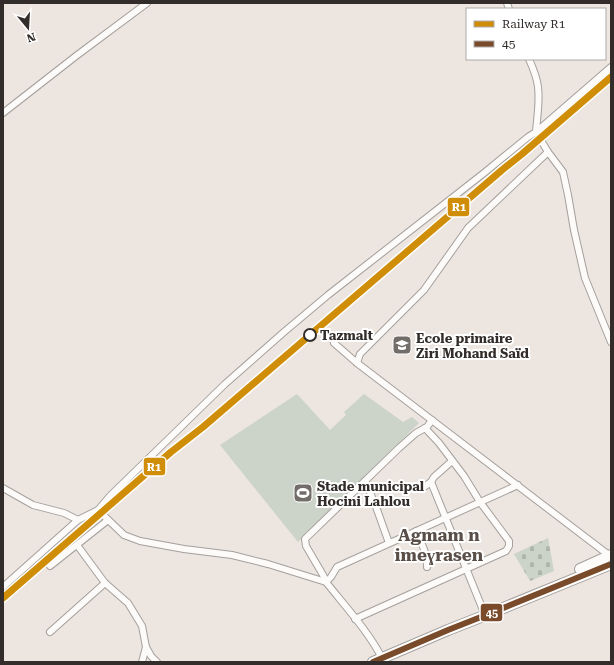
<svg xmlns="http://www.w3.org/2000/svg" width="614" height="665" font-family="'Roboto Serif',serif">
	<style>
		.cemetery { fill: url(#cemetery-stones) }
		.garden { fill: #ccd3c8 }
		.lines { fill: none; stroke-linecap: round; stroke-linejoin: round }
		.minor-casing { stroke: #a5a09c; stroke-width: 8 }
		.primary-casing { stroke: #a5a09c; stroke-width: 12 }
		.minor { stroke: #fcfbfa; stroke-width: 6 }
		.primary { stroke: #fcfbfa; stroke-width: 10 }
		.bus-1-casing { stroke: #fff; stroke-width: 9 }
		.bus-1 { stroke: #7a4b2a; stroke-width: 6 }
		.rail-1-casing { stroke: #fff; stroke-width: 10 }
		.rail-1 { stroke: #d08e08; stroke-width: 7 }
		.stop-dot { fill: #fff; stroke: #322d2a; stroke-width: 2 }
		.labels { text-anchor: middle; stroke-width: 4; stroke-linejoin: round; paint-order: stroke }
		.stop-label { font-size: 13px; font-weight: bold; fill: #322d2a; stroke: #fff; text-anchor: start }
		.poi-label { font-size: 13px; font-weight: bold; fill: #322d2a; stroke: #fff; text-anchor: start }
		.district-label { font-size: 17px; font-weight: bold; fill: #5a4f48; stroke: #fff }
		.line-badge { stroke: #fff; stroke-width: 1.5 }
		.badge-label { font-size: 11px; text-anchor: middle; font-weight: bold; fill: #fff }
	</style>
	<defs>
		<pattern id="cemetery-stones" width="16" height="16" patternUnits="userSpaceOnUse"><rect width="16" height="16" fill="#ccd3c8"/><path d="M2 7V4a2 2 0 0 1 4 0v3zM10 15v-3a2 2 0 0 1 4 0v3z" fill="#b0b5ac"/></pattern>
	</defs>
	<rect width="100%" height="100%" fill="#ece5e0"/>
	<polygon class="cemetery" points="548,538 554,571 530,581 514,554"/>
	<polygon class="garden" points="297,394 330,430 346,415 344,412 364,394 403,422 412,417 419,423 298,542 220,445"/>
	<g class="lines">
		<defs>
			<g id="minor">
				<polyline points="507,3 509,9"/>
				<path d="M 529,59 C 533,68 537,77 538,87 C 540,102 537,117 536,132"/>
				<polyline points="3,113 76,56 147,3"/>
				<polyline points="536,132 611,67"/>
				<polyline points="334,343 357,363 610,556"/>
				<polyline points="357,363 360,354 424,290 468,228 548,152"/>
				<polyline points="365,481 375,504 389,543"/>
				<polyline points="431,482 434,477 452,461"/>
				<polyline points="424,487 431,482 483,610"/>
				<polyline points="3,488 33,505 64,513 78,520"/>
				<polyline points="98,510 110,496 225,384 284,332 328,295 484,173 528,137 536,132 548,152 563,172 568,195 574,230 585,278 611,342"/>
				<path d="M 416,531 C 421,543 428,554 427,567"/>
				<polyline points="77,545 105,583 128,603 142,626 146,647 151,656 157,662"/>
				<polyline points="50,566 108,520"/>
				<polyline points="3,587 78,520 98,510 124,535 140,541 184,549 232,555 268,564 326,582 331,577 337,567 518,485"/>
				<polyline points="355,619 506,551 509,546 509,541 480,502 464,476 439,443 425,428"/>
				<polyline points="50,632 105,583"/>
				<path d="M 382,658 C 368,631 345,606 326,582 L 323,575 L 306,546 L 305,539 L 399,448 L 416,433 L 427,427 L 432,420"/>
				<polyline points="142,662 146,647"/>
			</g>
			<g id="primary">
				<polyline points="580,569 611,555"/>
				<polyline points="373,662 448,630 491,613 611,564"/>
			</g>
		</defs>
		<use href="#minor" class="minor-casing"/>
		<use href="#primary" class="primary-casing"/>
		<use href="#minor" class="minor"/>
		<use href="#primary" class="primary"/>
		<defs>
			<polyline id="bus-1" points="373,662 448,630 491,613 611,564"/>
		</defs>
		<use href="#bus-1" class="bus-1-casing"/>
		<use href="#bus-1" class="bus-1"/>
		<defs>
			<polyline id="rail-1" points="3,598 171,452 203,427 502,170 522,154 611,77"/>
		</defs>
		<use href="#rail-1" class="rail-1-casing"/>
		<use href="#rail-1" class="rail-1"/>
	</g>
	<defs>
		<symbol id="school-square" viewBox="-11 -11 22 22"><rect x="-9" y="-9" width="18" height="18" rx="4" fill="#736d6a" stroke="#fff"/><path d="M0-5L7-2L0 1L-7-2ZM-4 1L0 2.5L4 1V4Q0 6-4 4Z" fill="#fff"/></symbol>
		<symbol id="stadium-square" viewBox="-11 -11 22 22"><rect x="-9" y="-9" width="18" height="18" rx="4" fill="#736d6a" stroke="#fff"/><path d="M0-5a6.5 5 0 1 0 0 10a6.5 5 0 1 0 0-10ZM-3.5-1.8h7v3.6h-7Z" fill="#fff"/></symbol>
	</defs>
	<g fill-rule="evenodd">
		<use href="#school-square" x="391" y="334" width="22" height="22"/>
		<use href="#stadium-square" x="292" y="482" width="22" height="22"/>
	</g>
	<circle class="stop-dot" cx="310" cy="335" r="6"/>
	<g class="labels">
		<g class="stop-label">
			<text x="320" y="340">Tazmalt</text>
		</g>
		<g class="poi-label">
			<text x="416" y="343">Ecole primaire<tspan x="416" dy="15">Ziri Mohand Saïd</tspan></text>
			<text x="317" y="491">Stade municipal<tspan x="317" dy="15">Hocini Lahlou</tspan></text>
		</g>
		<g class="district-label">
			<text x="439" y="541">Agmam n<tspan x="439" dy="20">imeɣrasen</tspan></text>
		</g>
	</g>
	<g class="line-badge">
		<rect x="447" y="197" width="23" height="20" rx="4" fill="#d08e08"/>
		<rect x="143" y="457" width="23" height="19" rx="4" fill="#d08e08"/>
		<rect x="480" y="603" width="23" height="19" rx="4" fill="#7a4b2a"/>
	</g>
	<g class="badge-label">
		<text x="459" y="211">R1</text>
		<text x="154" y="471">R1</text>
		<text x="492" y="617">45</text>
	</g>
	<rect width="614" height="665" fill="none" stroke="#322d2a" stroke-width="8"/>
	<rect x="466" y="8" width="140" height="52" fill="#ffffff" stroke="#adabaa"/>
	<rect x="474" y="21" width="20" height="6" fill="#d08e08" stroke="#adabaa"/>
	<text x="502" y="28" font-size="12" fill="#322d2a">Railway R1</text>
	<rect x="474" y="41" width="20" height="6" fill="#7a4b2a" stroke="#adabaa"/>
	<text x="502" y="48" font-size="12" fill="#322d2a">45</text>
	<g transform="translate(28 28) rotate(162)" stroke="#ffffff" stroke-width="3" paint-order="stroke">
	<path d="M0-3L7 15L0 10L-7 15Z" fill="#322d2a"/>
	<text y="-6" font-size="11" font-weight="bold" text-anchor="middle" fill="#322d2a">N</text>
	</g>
</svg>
